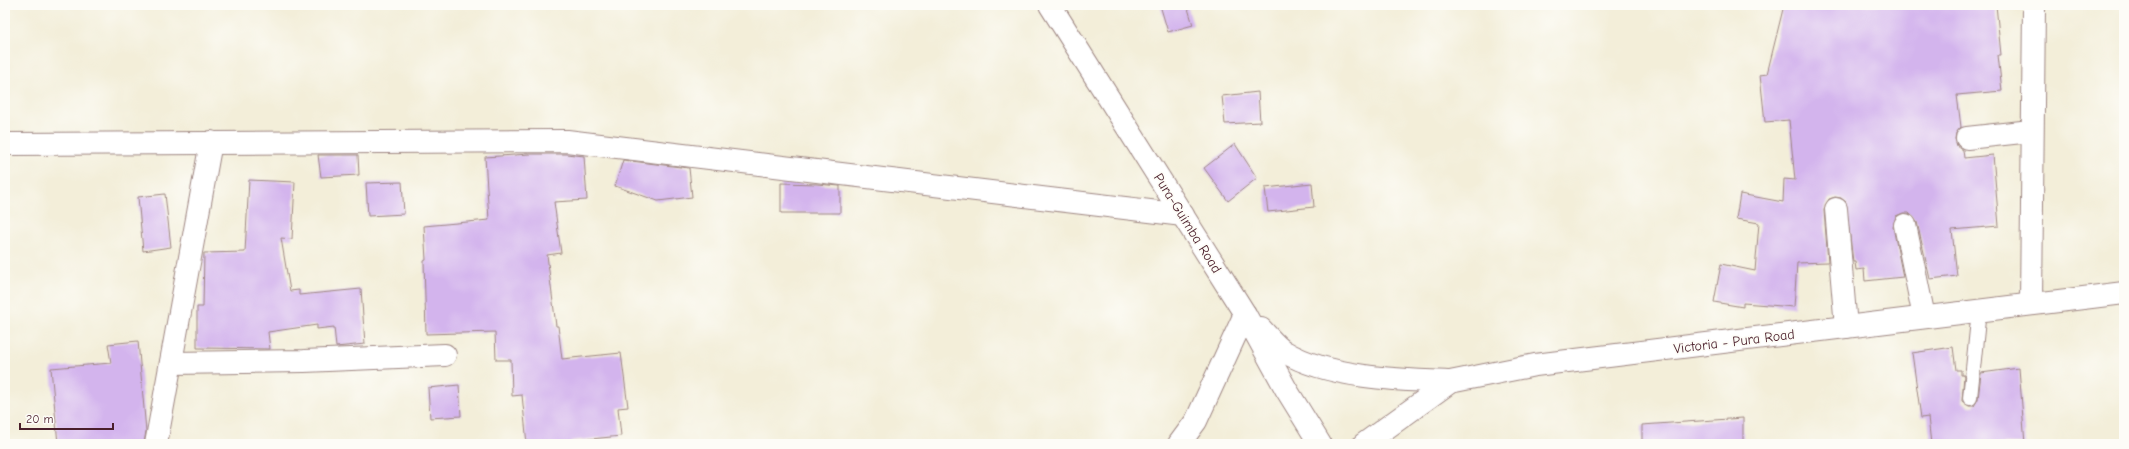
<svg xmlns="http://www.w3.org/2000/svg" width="2129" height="449" font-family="'Comic Neue',sans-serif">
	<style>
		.building { fill: #d3b4ed }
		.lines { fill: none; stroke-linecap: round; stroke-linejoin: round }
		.lane-casing { stroke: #9e8682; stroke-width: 16 }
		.street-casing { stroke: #9e8682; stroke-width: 24 }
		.secondary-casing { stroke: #9e8682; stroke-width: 24 }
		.lane { stroke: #fff; stroke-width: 14 }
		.street { stroke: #fff; stroke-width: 22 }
		.secondary { stroke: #fff; stroke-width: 22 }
		.labels { text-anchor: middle; stroke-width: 3.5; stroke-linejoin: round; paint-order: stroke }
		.street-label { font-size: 14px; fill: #4a1f2b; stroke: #fdfcf7 }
	</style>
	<rect width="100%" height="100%" fill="#fdfcf7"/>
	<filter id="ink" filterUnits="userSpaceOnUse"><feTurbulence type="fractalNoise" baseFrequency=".025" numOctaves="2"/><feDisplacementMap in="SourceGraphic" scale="8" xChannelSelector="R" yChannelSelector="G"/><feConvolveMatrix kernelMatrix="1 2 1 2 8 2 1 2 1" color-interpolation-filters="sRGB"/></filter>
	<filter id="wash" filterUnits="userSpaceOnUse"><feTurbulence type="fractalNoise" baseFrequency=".012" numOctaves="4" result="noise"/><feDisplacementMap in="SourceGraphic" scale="16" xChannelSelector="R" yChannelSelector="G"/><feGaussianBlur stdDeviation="0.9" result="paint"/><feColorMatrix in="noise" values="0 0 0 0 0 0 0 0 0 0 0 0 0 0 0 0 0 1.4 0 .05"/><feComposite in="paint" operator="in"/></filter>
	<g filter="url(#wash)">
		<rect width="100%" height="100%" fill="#f3eed9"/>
		<g id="blocks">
			<g class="building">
				<polygon points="1160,5 1187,5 1193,25 1168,32"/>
				<polygon points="1784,5 1996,5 2001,55 1998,55 2002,91 1957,95 1961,127 1956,133 1955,139 1957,146 1963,150 1964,158 1993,155 1999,226 1952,230 1957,276 1930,279 1917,222 1909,213 1903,213 1896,216 1893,227 1903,277 1865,281 1864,269 1856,270 1855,262 1853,262 1846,202 1841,198 1835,197 1829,199 1824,210 1828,262 1797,263 1794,307 1743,303 1743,307 1714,302 1721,264 1755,271 1759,223 1736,219 1740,194 1783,202 1784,179 1795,180 1789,120 1765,122 1760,75 1767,74"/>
				<polygon points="1258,92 1260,122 1225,124 1222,96"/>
				<polygon points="1235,144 1257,178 1228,201 1204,168"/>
				<polygon points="529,154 566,154 584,156 587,200 554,202 561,253 547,255 556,326 558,326 562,359 621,353 628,407 618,408 621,436 571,441 571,444 527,444 522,395 512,396 511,360 496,360 495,332 426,334 424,261 426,260 424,226 489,220 485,157"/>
				<polygon points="318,155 358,155 359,175 321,177"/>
				<polygon points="623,160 689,168 692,197 658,201 615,186"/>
				<polygon points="249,180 295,182 292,239 281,238 290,291 299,290 299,295 361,289 365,344 336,347 334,327 317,329 317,325 268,332 270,349 197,348 197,307 203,307 204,253 245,252"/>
				<polygon points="402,182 404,214 368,216 366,183"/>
				<polygon points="781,183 817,184 840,186 840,213 781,213"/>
				<polygon points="1312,183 1314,207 1268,212 1265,188"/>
				<polygon points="165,194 171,247 143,251 138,197"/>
				<polygon points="138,341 146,431 144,444 58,444 51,368 111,363 108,344"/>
				<polygon points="1953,347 1956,370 1961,370 1961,375 1964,375 1962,401 1969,406 1974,406 1978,399 1981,373 2019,368 2025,444 1931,444 1928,417 1921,418 1912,353"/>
				<polygon points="459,385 461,416 430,418 428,388"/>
				<polygon points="1743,418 1743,444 1642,444 1642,425"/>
			</g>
		</g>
	</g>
	<g filter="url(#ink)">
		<use href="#blocks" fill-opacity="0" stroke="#9e8682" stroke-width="1"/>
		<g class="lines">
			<defs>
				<polyline id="lane" points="1970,398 1979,310"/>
				<g id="street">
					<polyline points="1967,138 2031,131"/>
					<polyline points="5,144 567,141 1183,215"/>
					<polyline points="1836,209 1846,327"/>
					<polyline points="1905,225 1924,317"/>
					<polyline points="171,363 304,361 445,355"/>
					<polyline points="156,444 211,142"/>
				</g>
				<g id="secondary">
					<polyline points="1050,5 1245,314 1286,389 1320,444"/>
					<polyline points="2031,303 2034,5"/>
					<path d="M 1261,329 C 1268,336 1276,347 1285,352 C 1328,378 1401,380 1450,382"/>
					<polyline points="1179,444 1196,421 1245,314"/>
					<polyline points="1364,444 1450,382 1535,365 2124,293"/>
				</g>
			</defs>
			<use href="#lane" class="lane-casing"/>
			<use href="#street" class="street-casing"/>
			<use href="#secondary" class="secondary-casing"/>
			<use href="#lane" class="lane"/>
			<use href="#street" class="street"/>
			<use href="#secondary" class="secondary"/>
		</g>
	</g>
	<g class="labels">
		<g class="street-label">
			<text transform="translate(1188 223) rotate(58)" y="5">Pura-Guimba Road</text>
			<text transform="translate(1734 341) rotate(-7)" y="5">Victoria - Pura Road</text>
		</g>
	</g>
	<rect width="2129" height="449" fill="none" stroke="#fdfcf7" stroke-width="20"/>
	<path d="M20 423v6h93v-6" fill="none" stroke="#4a1f2b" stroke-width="2"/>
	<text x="26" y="423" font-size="12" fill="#4a1f2b" stroke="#fdfcf7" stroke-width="3" paint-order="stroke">20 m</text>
</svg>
